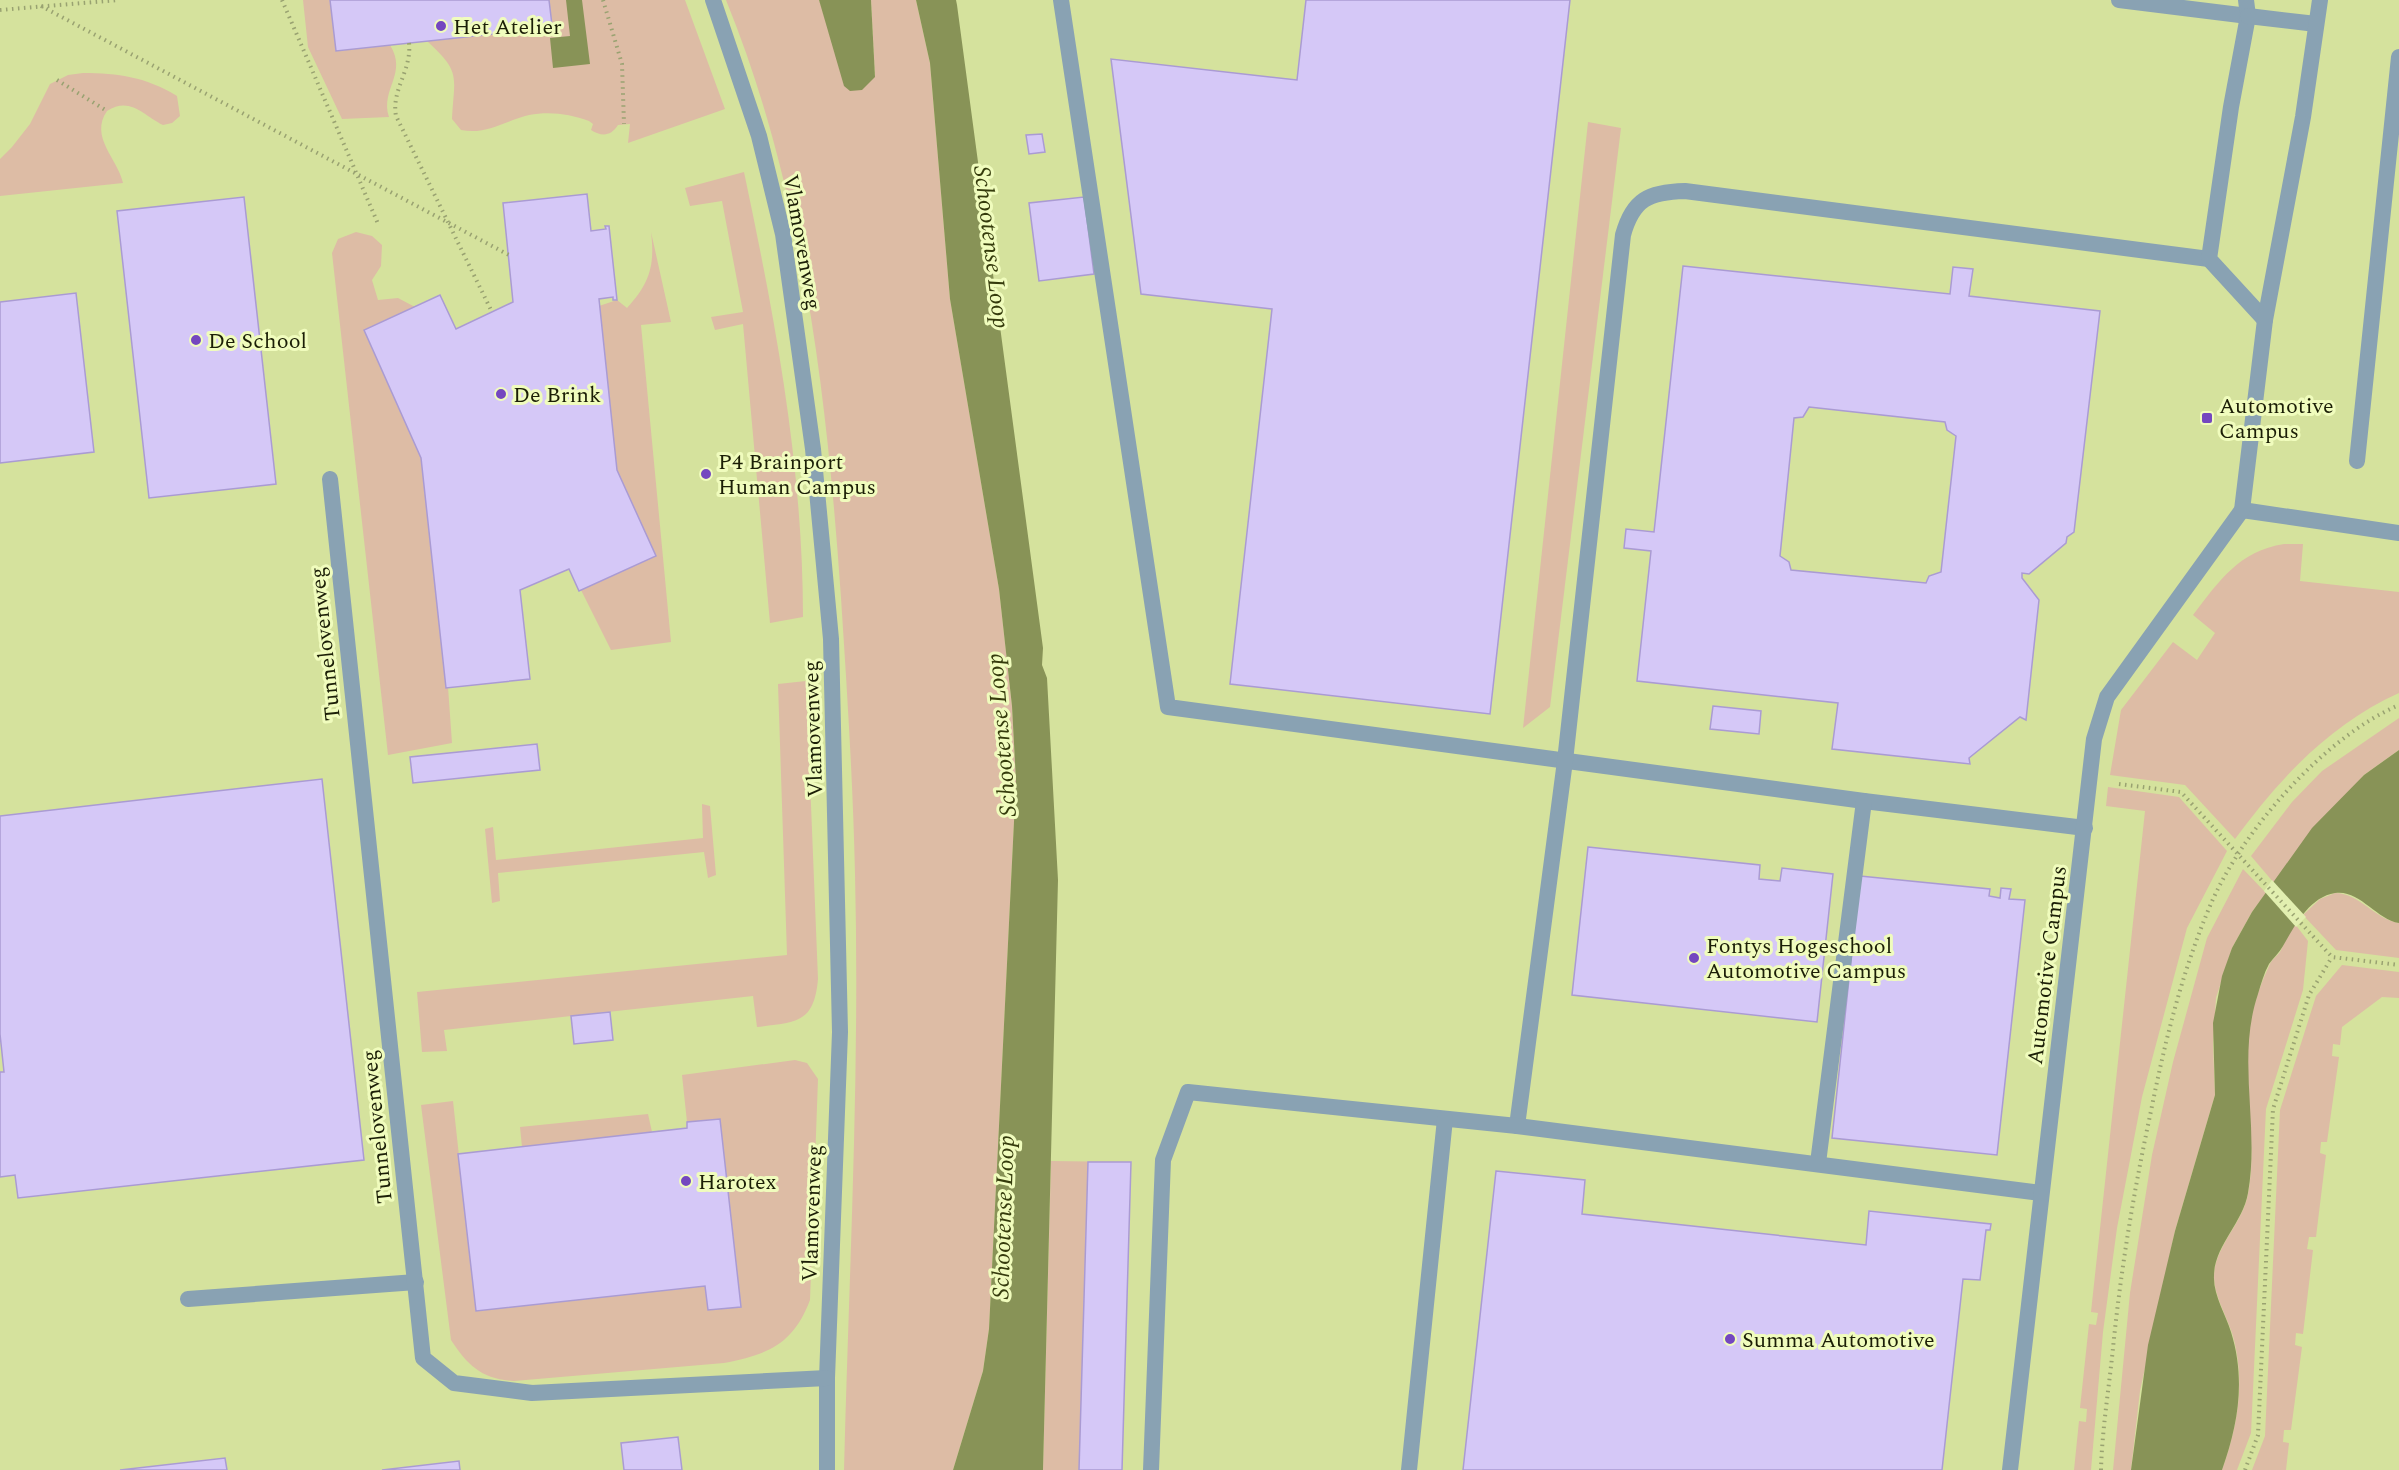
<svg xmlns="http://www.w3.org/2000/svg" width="2399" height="1470" font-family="Spectral,serif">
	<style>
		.built { fill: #d5e29d }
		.green { fill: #ddbca5 }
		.water { fill: #889357 }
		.pier { fill: #e2efb0 }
		.building { fill: #d5c8f7; stroke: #aa9bd3; stroke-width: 1.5; fill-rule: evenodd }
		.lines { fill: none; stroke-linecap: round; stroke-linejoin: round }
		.path { stroke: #99a271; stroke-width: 4; stroke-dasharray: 1.5 4.5; stroke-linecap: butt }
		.service { stroke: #89a2b3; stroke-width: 16 }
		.minor { stroke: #89a2b3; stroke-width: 16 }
		.poi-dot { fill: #7447bf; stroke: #f0fcbd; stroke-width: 2 }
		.labels { text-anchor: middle; stroke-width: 6; stroke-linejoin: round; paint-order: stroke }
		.poi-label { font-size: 22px; fill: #1b1e06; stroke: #f0fcbd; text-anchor: start }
		.street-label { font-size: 22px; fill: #1b1e06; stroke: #f0fcbd }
		.water-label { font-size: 24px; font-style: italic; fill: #353b0c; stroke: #f0fcbd }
	</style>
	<rect width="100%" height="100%" fill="#e2efb0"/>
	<rect class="built" x="0" y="0" width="2399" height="1470"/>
	<g class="green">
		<path d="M 303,0 L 330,0 L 337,51 L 390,45 C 408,74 380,89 389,117 L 342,119 L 308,47 Z"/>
		<path d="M 549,0 L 685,0 L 725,109 L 628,143 L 630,124 L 618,125 C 611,136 602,137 591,130 L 593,124 L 589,121 C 570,114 550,111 529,115 C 504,121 487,135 461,130 L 452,119 C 454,76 462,73 427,41 L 549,28 L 552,24 Z"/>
		<path d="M 726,0 L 819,0 L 826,18 L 875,77 L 871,0 L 916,0 L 930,63 L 950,299 L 999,589 L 1012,706 L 1016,781 L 989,1329 L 983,1371 L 953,1470 L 844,1470 C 849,1272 860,1072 855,874 C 853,782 847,690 841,598 C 827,396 803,189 726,0 Z"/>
		<path d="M 83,73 C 118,73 146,77 177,96 L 180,116 L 172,123 L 163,125 C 143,115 130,96 107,111 C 89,137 118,159 123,183 L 0,196 L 0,159 L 12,147 L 30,124 L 50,84 L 68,75 Z"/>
		<polygon points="1588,122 1621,128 1550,707 1523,728"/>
		<path d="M 744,172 C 775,319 803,466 803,617 L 770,623 L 743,324 L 715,330 L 711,317 L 743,312 L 722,201 L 690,206 L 685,188 Z"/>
		<polygon points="356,232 372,236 382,245 381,266 372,280 378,300 398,298 415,307 364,331 421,458 446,688 448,687 452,743 388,755 332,253 338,239"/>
		<path d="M 651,232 L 671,322 L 641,325 L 671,642 L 611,650 L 581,590 L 617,470 L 599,306 L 617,300 L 627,308 C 650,283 655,265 651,232 Z"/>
		<path d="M 2284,544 L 2303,544 L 2300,581 L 2399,592 L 2399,693 C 2330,724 2279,779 2235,839 L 2185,785 L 2110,775 L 2121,710 L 2173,642 L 2197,660 L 2215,633 L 2193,615 C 2219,581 2239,551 2284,544 Z"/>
		<path d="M 806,681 L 818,979 C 814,1024 796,1022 757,1027 L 753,996 L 444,1030 L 447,1051 L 422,1052 L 417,992 L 787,955 L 778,684 Z"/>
		<polygon points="2399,718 2399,750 2364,775 2274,883 2251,856 2292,802 2322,771"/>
		<polygon points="2108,787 2179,797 2227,851 2187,928 2142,1097 2117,1228 2103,1332 2091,1470 2074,1470 2079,1421 2086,1422 2087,1409 2080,1408 2089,1324 2096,1325 2098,1313 2091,1312 2145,811 2106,806"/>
		<polygon points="702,804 710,806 716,875 708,878 704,852 498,873 500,901 492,903 485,829 493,827 496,860 703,838"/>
		<polygon points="2243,869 2266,893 2252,912 2232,948 2216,998 2213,1044 2215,1095 2175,1231 2140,1391 2131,1470 2113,1470 2130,1293 2152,1155 2173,1062 2207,938"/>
		<path d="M 2335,893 C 2360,893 2374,919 2399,923 L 2399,958 L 2336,950 L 2303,915 L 2320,899 Z"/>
		<path d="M 2295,924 L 2308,941 L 2303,990 L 2266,1109 L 2251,1433 L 2237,1470 L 2222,1470 C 2238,1425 2246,1380 2232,1333 C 2226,1315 2214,1295 2214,1277 C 2214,1247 2243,1223 2248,1194 C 2257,1146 2245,1101 2247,1053 C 2248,1023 2256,993 2269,966 C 2271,960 2276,957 2280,952 C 2285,943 2288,931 2295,924 Z"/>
		<polygon points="2342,965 2399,972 2399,998 2382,997 2342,1027 2340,1045 2333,1044 2332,1056 2339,1057 2327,1142 2321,1142 2320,1153 2326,1155 2316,1237 2309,1237 2307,1249 2313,1250 2303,1334 2296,1333 2295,1345 2302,1347 2291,1430 2284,1430 2283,1442 2289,1443 2286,1470 2252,1470 2265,1436 2280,1110 2316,996"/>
		<path d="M 795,1060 L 807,1063 L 818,1079 L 810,1300 C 793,1345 768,1354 724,1363 L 514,1381 C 482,1379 468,1366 451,1340 L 421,1105 L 453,1101 L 476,1311 L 705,1286 L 709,1310 L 740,1307 L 720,1119 L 687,1122 L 682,1075 Z"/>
		<polygon points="648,1114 652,1132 522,1147 520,1127"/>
		<polygon points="1051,1161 1127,1162 1121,1470 1043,1470"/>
	</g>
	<g class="water">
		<polygon points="566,0 582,0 590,64 553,68 550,38 570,36"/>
		<polygon points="819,0 871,0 875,77 862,90 850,91 844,86"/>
		<polygon points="916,0 956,0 957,5 1043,648 1042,665 1047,678 1058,880 1043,1470 953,1470 983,1371 989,1329 1016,781 1012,706 999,589 950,299 930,63"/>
		<path d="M 2399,750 L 2399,923 C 2376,919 2359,889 2335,893 C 2309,897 2294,927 2283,946 C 2279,953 2273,958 2269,964 C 2264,973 2261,984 2258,994 C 2236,1059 2260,1126 2248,1193 C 2243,1223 2214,1246 2214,1276 C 2213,1295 2226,1315 2231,1332 C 2246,1380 2238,1425 2222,1470 L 2131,1470 L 2148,1345 L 2175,1231 L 2215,1095 L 2213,1023 L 2222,976 L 2232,948 L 2252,912 L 2312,828 L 2364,775 Z"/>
	</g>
	<polygon class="pier" points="2272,880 2306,917 2296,927 2264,891"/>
	<g class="building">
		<polygon points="330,0 549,0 552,25 549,28 336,51"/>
		<polygon points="1306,0 1570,0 1490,714 1230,684 1272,309 1141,294 1111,59 1297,80"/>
		<polygon points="1042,134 1045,152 1029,154 1026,135"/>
		<polygon points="587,194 591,231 606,229 605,226 609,226 617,300 613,300 613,297 599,299 617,470 656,556 579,591 569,569 520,590 530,679 446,688 421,458 364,330 440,295 456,329 513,302 503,203"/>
		<polygon points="244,197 276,484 149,498 117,211"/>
		<polygon points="1084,197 1094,274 1039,281 1029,203"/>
		<path d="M 1683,266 L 1950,294 L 1953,267 L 1973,269 L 1969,296 L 2100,311 L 2074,532 L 2067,537 L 2066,543 L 2029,574 L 2022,573 L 2022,578 L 2039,600 L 2026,720 L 2020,717 L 1969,758 L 1970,764 L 1832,749 L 1838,703 L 1637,681 L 1651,551 L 1624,548 L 1626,529 L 1654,532 ZM 1809,407 L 1945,422 L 1947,430 L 1956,436 L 1941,572 L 1929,576 L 1926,583 L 1791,570 L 1789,562 L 1780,556 L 1794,418 L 1803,417 Z"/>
		<polygon points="76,293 94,452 0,463 0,302"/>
		<polygon points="1713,706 1761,711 1759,734 1710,729"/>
		<polygon points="537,744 540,770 413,783 410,757"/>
		<polygon points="322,779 364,1160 18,1198 15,1175 0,1177 0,1072 4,1072 0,1034 0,816"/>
		<polygon points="1588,847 1760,865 1759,879 1780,881 1782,868 1833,874 1817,1022 1572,995"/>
		<polygon points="1860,876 1990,889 1989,896 2000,898 2001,888 2011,889 2009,899 2025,900 1997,1155 1832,1138"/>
		<polygon points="610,1012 613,1040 574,1044 571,1016"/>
		<polygon points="720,1119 741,1307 708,1310 705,1286 476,1311 458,1154 687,1128 687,1122"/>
		<polygon points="1088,1162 1131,1162 1122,1470 1079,1470"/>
		<polygon points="1496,1171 1585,1180 1582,1214 1866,1245 1869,1211 1991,1224 1990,1230 1986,1230 1980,1280 1963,1279 1942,1470 1463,1470"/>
		<polygon points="678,1437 682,1470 624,1470 621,1443"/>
		<polygon points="225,1458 227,1470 120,1470"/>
		<polygon points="459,1461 460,1470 382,1470"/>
	</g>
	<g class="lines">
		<g class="path">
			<polyline points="282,0 379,226"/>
			<polyline points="603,0 622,64 624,124"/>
			<polyline points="41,6 509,255"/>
			<polyline points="0,10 119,0"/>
			<path d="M 409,43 C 412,70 391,90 396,116 L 492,312"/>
			<polyline points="57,80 107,111"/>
			<polyline points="2119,784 2181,792 2332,957 2399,965"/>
			<path d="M 2101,1470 C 2102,1430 2109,1388 2113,1348 C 2121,1268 2134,1190 2151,1111 C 2165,1041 2182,972 2210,906 C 2241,832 2324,737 2399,705"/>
			<polyline points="2245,1470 2258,1435 2273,1109 2309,995 2332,957"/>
		</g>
		<g class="service">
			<polyline points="1061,0 1168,707 1864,801 2085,828"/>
			<polyline points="2119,0 2248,16"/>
			<polyline points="2357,461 2399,57"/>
			<path d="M 1517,1126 L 1565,761 L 1623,235 C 1633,199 1649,192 1685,191 L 2209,259"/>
			<polyline points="1818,1163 1864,801"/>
			<polyline points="188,1299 416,1282"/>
			<polyline points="1151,1470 1163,1160 1188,1092 1517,1126 2041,1193"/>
			<polyline points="1409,1470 1445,1119"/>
		</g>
		<g class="minor">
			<polyline points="713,0 759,136 783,234 813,449 831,639 840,1032 827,1378 827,1470"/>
			<polyline points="2246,0 2248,16 2231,107 2209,259 2265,320"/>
			<polyline points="2248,16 2316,24"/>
			<polyline points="330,479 423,1358 454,1383 532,1393 827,1378"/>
			<polyline points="2242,510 2399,533"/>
			<polyline points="2010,1470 2094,739 2107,697 2242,510 2265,320 2303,117 2320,0"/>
		</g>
	</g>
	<g class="poi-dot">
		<circle cx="441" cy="26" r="6"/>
		<circle cx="196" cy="340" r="6"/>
		<circle cx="501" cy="394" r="6"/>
		<rect x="2201" y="412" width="12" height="12" rx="3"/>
		<circle cx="706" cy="474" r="6"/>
		<circle cx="1694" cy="958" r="6"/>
		<circle cx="686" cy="1181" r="6"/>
		<circle cx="1730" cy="1339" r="6"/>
	</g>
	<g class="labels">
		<g class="poi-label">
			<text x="453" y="34">Het Atelier</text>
			<text x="208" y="348">De School</text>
			<text x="513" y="402">De Brink</text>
			<text x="2219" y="413">Automotive<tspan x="2219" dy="25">Campus</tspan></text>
			<text x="718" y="469">P4 Brainport<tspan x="718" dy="25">Human Campus</tspan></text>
			<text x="1706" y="953">Fontys Hogeschool<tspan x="1706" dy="25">Automotive Campus</tspan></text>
			<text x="698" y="1189">Harotex</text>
			<text x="1742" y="1347">Summa Automotive</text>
		</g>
		<g class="street-label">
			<text transform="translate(803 242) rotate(80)" y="8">Vlamovenweg</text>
			<text transform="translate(324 644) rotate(-96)" y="8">Tunnelovenweg</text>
			<text transform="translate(812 729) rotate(-92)" y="8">Vlamovenweg</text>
			<text transform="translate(2046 965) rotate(-83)" y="8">Automotive Campus</text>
			<text transform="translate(376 1127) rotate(-96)" y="8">Tunnelovenweg</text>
			<text transform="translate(811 1213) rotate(-88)" y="8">Vlamovenweg</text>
		</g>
		<g class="water-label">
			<text transform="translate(992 247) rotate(83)" y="8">Schootense Loop</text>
			<text transform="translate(1001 735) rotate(-95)" y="8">Schootense Loop</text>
			<text transform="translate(1003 1217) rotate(-88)" y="8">Schootense Loop</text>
		</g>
	</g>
</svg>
